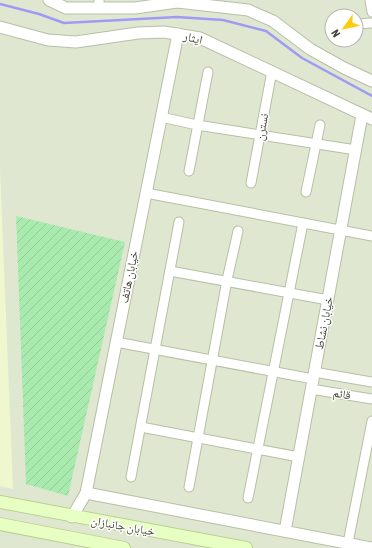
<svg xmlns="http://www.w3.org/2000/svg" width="372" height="548" font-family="'Asap Condensed','Noto Naskh Arabic',sans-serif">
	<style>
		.residential { fill: #e0e7d1; fill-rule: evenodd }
		.commercial { fill: #eef7cd }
		.garden { fill: url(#garden-furrows) }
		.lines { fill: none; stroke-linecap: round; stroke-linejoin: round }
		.stream { stroke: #9f9bf5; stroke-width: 2.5 }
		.minor-casing { stroke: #b7bfa6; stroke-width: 11 }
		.tertiary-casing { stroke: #b7bfa6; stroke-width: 13 }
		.secondary-casing { stroke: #bad38e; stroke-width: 14 }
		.minor { stroke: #fff; stroke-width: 9 }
		.tertiary { stroke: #fff; stroke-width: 11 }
		.secondary { stroke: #e7ffc2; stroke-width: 12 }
		.labels { text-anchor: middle; stroke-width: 3; stroke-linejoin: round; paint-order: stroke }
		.street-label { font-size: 12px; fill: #414533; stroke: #fff }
	</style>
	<defs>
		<pattern id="garden-furrows" width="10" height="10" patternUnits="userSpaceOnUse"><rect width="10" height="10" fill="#a9ebaf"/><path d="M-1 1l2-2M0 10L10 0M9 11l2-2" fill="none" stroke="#93cb97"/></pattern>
	</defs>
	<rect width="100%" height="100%" fill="#eef3e4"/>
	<path class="residential" d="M 0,0 L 372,0 L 372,548 L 0,548 ZM 332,16 L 356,16 L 356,40 L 332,40 Z"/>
	<polygon class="commercial" points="0,169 13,489 0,486"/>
	<polygon class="garden" points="16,216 125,242 68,496 26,484"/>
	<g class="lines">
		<polyline class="stream" points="0,4 39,14 64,23 177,17 223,20 266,31 302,58 372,96"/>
		<defs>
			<g id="minor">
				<polyline points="99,0 99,8"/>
				<polyline points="370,0 372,12"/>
				<polyline points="356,24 372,23"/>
				<polyline points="161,117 197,125 356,150"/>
				<polyline points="189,171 208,72"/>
				<polyline points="251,183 272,71"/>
				<polyline points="306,192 320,125"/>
				<polyline points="146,193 372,236"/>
				<polyline points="170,271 328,300"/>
				<polyline points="116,342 313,379"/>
				<polyline points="314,372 372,382"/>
				<polyline points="311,389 372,399"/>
				<polyline points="141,427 299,457"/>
				<polyline points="131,477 179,222"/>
				<polyline points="189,487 227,280 238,231"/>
				<polyline points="248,498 303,223"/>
				<polyline points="348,543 372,421"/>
			</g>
			<g id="tertiary">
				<polyline points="49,0 66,8 135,8 177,2 248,10 273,21 310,49 344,68 372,81"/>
				<polyline points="0,27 48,40 76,42 138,33 164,32 200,38 372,119"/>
				<polyline points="86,493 372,548"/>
				<polyline points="72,517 86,493 178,34"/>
				<polyline points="285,531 362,115"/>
			</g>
			<g id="secondary">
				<polyline points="0,502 246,548"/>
				<polyline points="0,524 124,548"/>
			</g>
		</defs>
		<use href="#minor" class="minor-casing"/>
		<use href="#tertiary" class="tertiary-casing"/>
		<use href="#secondary" class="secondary-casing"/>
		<use href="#minor" class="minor"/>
		<use href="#tertiary" class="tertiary"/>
		<use href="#secondary" class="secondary"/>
	</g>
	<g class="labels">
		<g class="street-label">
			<text transform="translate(193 38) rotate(14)" y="4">ایثار</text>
			<text transform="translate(262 127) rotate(-80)" y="4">نسترن</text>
			<text transform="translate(129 277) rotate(-79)" y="4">خیابان هاتف</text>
			<text transform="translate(324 323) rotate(-79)" y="4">خیابان نشاط</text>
			<text transform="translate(342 394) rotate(10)" y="4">قائم</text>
			<text transform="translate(123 526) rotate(10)" y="4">خیابان جانبازان</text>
		</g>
	</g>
	<g transform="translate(344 28) rotate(237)"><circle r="19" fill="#ffffff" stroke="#b3b5ad"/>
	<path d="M0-3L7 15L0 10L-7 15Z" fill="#ffcb0f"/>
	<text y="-6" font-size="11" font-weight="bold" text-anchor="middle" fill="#414533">N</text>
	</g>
</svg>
